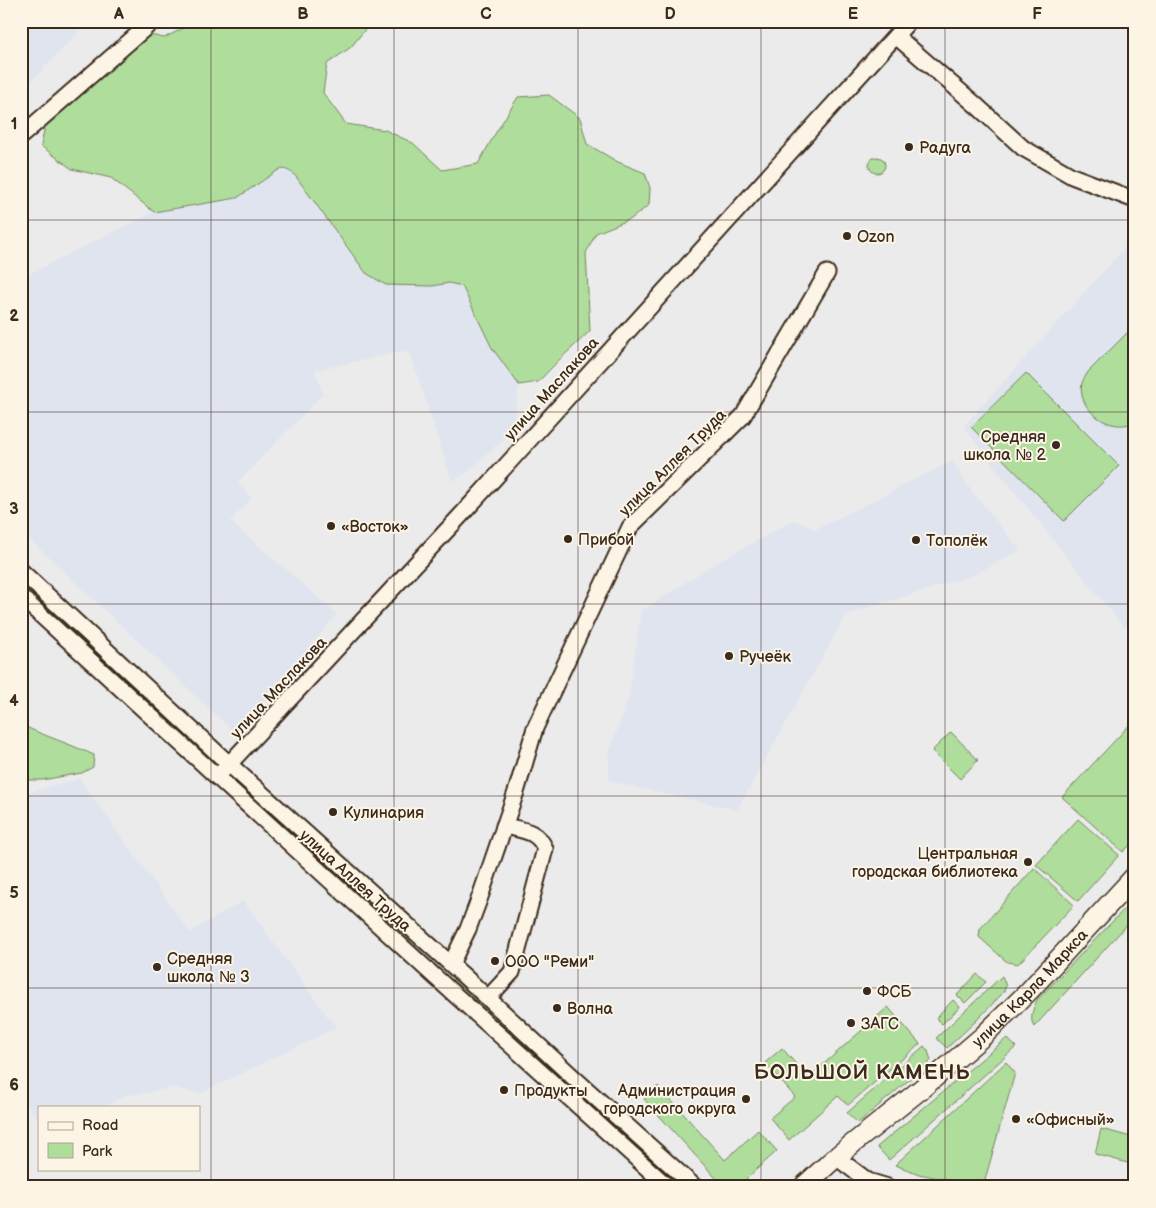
<svg xmlns="http://www.w3.org/2000/svg" width="1156" height="1208" font-family="'Balsamiq Sans',sans-serif">
	<style>
		.built { fill: #dfe4ef }
		.green { fill: #afdd9c; stroke: #75845d }
		.lines { fill: none; stroke-linecap: round; stroke-linejoin: round }
		.minor-casing { stroke: #3b2a1e; stroke-width: 19 }
		.major-casing { stroke: #3b2a1e; stroke-width: 22 }
		.minor { stroke: #fcf5e5; stroke-width: 15 }
		.major { stroke: #fcf5e5; stroke-width: 19 }
		.grid { fill: none; stroke: #3b2a1e; stroke-width: 1; stroke-opacity: 0.55 }
		.poi-dot { fill: #3b2a1e; stroke: #fcf5e5; stroke-width: 2 }
		.labels { text-anchor: middle; stroke-width: 4; stroke-linejoin: round; paint-order: stroke }
		.poi-label { font-size: 16px; fill: #3b2a1e; stroke: #fcf5e5; text-anchor: start }
		.street-label { font-size: 16px; fill: #3b2a1e; stroke: #fcf5e5 }
		.district-label { font-size: 21px; font-weight: bold; letter-spacing: 1px; fill: #3b2a1e; stroke: #fcf5e5 }
		.neatline { fill: none; stroke: #3b2a1e; stroke-width: 2 }
		.grid-label { font-size: 16px; text-anchor: middle; font-weight: bold; fill: #3b2a1e }
	</style>
	<rect width="100%" height="100%" fill="#ebebeb"/>
	<filter id="ink" filterUnits="userSpaceOnUse"><feTurbulence type="fractalNoise" baseFrequency=".02" numOctaves="2"/><feDisplacementMap in="SourceGraphic" scale="10" xChannelSelector="R" yChannelSelector="G"/><feConvolveMatrix kernelMatrix="1 2 1 2 8 2 1 2 1" color-interpolation-filters="sRGB"/></filter>
	<g filter="url(#ink)">
		<g class="built">
			<polygon points="21,21 89,21 21,92"/>
			<polygon points="280,169 287,169 292,172 297,178 432,286 449,283 462,286 492,348 519,385 513,431 463,475 452,481 409,350 315,370 323,394 237,483 252,498 230,521 337,614 236,734 21,531 21,268 29,274 154,212 237,198"/>
			<polygon points="1130,242 1135,243 1135,624 1125,627 1118,620 992,464 964,426"/>
			<polygon points="952,461 970,489 1020,550 974,575 846,615 737,810 609,781 609,753 629,697 641,611 716,563 794,520 816,529"/>
			<polygon points="79,778 190,932 243,901 329,1018 337,1027 199,1094 172,1087 142,1094 125,1095 105,1107 39,1107 38,1119 21,1099 21,828 28,793"/>
		</g>
		<g class="green">
			<path d="M 197,21 L 372,21 L 351,47 L 327,64 L 323,93 L 346,124 L 385,130 L 413,143 L 442,170 L 478,164 L 495,134 L 518,97 L 549,95 L 580,118 L 587,144 L 618,162 L 645,173 L 650,188 L 649,205 L 631,219 L 596,233 L 586,253 L 590,331 L 558,361 L 538,382 L 519,385 L 492,348 L 462,286 L 449,283 L 432,286 L 386,285 L 366,273 L 297,178 C 292,172 288,169 280,169 L 237,198 L 154,212 L 111,178 L 72,169 L 41,146 L 45,125 L 141,33 L 164,38 Z"/>
			<circle cx="877" cy="165" r="8"/>
			<path d="M 1135,325 L 1135,422 C 1111,434 1076,410 1082,383 C 1083,379 1086,376 1088,372 Z"/>
			<polygon points="1026,373 1119,466 1064,521 971,427"/>
			<polygon points="21,582 207,753 205,755 21,586"/>
			<polygon points="1135,719 1135,840 1123,852 1062,797"/>
			<path d="M 21,725 C 45,736 70,744 94,755 L 93,767 L 82,773 L 42,780 L 21,780 Z"/>
			<polygon points="951,732 978,760 960,779 932,751"/>
			<polygon points="243,786 411,939 408,942 240,789"/>
			<polygon points="1078,819 1119,855 1078,901 1036,865"/>
			<polygon points="1034,868 1074,905 1018,964 1007,962 979,937 980,929"/>
			<path d="M 1135,898 L 1135,916 L 1034,1027 C 1029,1018 1033,1009 1037,1000 Z"/>
			<polygon points="977,974 986,982 965,1003 957,995"/>
			<polygon points="1002,976 1006,986 1003,993 976,1021 947,1048 936,1038"/>
			<polygon points="454,979 674,1178 672,1180 452,981"/>
			<polygon points="953,1000 960,1007 942,1024 936,1018"/>
			<polygon points="888,1007 920,1044 848,1105 838,1096 789,1140 770,1118 795,1097 765,1063 782,1048 808,1078"/>
			<polygon points="1007,1038 1016,1047 889,1160 877,1147"/>
			<polygon points="924,1046 928,1051 931,1060 928,1064 858,1123 847,1113"/>
			<polygon points="1006,1062 1015,1073 983,1187 919,1174 895,1165"/>
			<polygon points="658,1086 725,1160 758,1130 777,1151 737,1187 724,1187 644,1099"/>
			<polygon points="1101,1129 1135,1138 1135,1165 1095,1154"/>
		</g>
		<g class="lines">
			<defs>
				<g id="minor">
					<polyline points="896,36 977,106 1023,148 1072,176 1135,200"/>
					<polyline points="21,136 153,21"/>
					<polyline points="21,571 229,764 465,977 574,1078 695,1187"/>
					<polyline points="21,597 432,974 668,1187"/>
					<polyline points="217,777 463,513 909,21"/>
					<polyline points="451,964 468,929 480,897 517,789 535,728 630,527 743,416 827,273"/>
					<path d="M 488,998 L 512,972 L 545,849 C 538,830 521,830 504,826"/>
					<polyline points="836,1157 868,1181 888,1187"/>
				</g>
				<g id="major">
					<path id="s1" d="M 803,1187 L 836,1157 L 920,1090 L 982,1037 L 1029,991 L 1135,876"/>
				</g>
			</defs>
			<use href="#minor" class="minor-casing"/>
			<use href="#major" class="major-casing"/>
			<use href="#minor" class="minor"/>
			<use href="#major" class="major"/>
		</g>
	</g>
	<path class="grid" d="M 211,21 L 211,1187M 394,21 L 394,1187M 578,21 L 578,1187M 761,21 L 761,1187M 945,21 L 945,1187M 21,220 L 1135,220M 21,412 L 1135,412M 21,604 L 1135,604M 21,796 L 1135,796M 21,988 L 1135,988"/>
	<g class="poi-dot">
		<circle cx="909" cy="147" r="5"/>
		<circle cx="847" cy="236" r="5"/>
		<circle cx="1056" cy="445" r="5"/>
		<circle cx="331" cy="526" r="5"/>
		<circle cx="568" cy="539" r="5"/>
		<circle cx="916" cy="540" r="5"/>
		<circle cx="729" cy="656" r="5"/>
		<circle cx="333" cy="812" r="5"/>
		<circle cx="1028" cy="862" r="5"/>
		<circle cx="495" cy="961" r="5"/>
		<circle cx="157" cy="967" r="5"/>
		<circle cx="867" cy="991" r="5"/>
		<circle cx="557" cy="1008" r="5"/>
		<circle cx="851" cy="1023" r="5"/>
		<circle cx="504" cy="1090" r="5"/>
		<circle cx="746" cy="1099" r="5"/>
		<circle cx="1016" cy="1119" r="5"/>
	</g>
	<g class="labels">
		<g class="poi-label">
			<text x="919" y="153">Радуга</text>
			<text x="857" y="242">Ozon</text>
			<text x="1046" y="442" text-anchor="end">Средняя<tspan x="1046" dy="18">школа № 2</tspan></text>
			<text x="341" y="532">«Восток»</text>
			<text x="578" y="545">Прибой</text>
			<text x="926" y="546">Тополёк</text>
			<text x="739" y="662">Ручеёк</text>
			<text x="343" y="818">Кулинария</text>
			<text x="1018" y="859" text-anchor="end">Центральная<tspan x="1018" dy="18">городская библиотека</tspan></text>
			<text x="167" y="964">Средняя<tspan x="167" dy="18">школа № 3</tspan></text>
			<text x="505" y="967">ООО "Реми"</text>
			<text x="877" y="997">ФСБ</text>
			<text x="567" y="1014">Волна</text>
			<text x="861" y="1029">ЗАГС</text>
			<text x="514" y="1096">Продукты</text>
			<text x="736" y="1096" text-anchor="end">Администрация<tspan x="736" dy="18">городского округа</tspan></text>
			<text x="1026" y="1125">«Офисный»</text>
		</g>
		<g class="street-label">
			<text transform="translate(551 388) rotate(-48)" y="6">улица Маслакова</text>
			<text transform="translate(672 462) rotate(-45)" y="6">улица Аллея Труда</text>
			<text transform="translate(278 687) rotate(-47)" y="6">улица Маслакова</text>
			<text transform="translate(356 880) rotate(42)" y="6">улица Аллея Труда</text>
			<text dy="6" stroke="none"><textPath href="#s1" startOffset="302">улица Карла Маркса</textPath></text>
		</g>
		<g class="district-label">
			<text x="862" y="1079">БОЛЬШОЙ КАМЕНЬ</text>
		</g>
	</g>
	<rect width="1156" height="1208" fill="none" stroke="#fcf5e5" stroke-width="55"/>
	<rect x="38" y="1106" width="162" height="65" fill="#fcf5e5" stroke="#afa495"/>
	<rect x="48" y="1122" width="25" height="8" fill="#fcf5e5" stroke="#afa495"/>
	<text x="82" y="1130" font-size="15" fill="#3b2a1e">Road</text>
	<rect x="48" y="1143" width="25" height="15" fill="#afdd9c" stroke="#afa495"/>
	<text x="82" y="1156" font-size="15" fill="#3b2a1e">Park</text>
	<rect x="28" y="28" width="1100" height="1152" class="neatline"/>
	<g class="grid-label">
		<text x="119" y="19">A</text>
		<text x="303" y="19">B</text>
		<text x="486" y="19">C</text>
		<text x="670" y="19">D</text>
		<text x="853" y="19">E</text>
		<text x="1037" y="19">F</text>
		<text x="14" y="129">1</text>
		<text x="14" y="321">2</text>
		<text x="14" y="514">3</text>
		<text x="14" y="706">4</text>
		<text x="14" y="898">5</text>
		<text x="14" y="1090">6</text>
	</g>
</svg>
